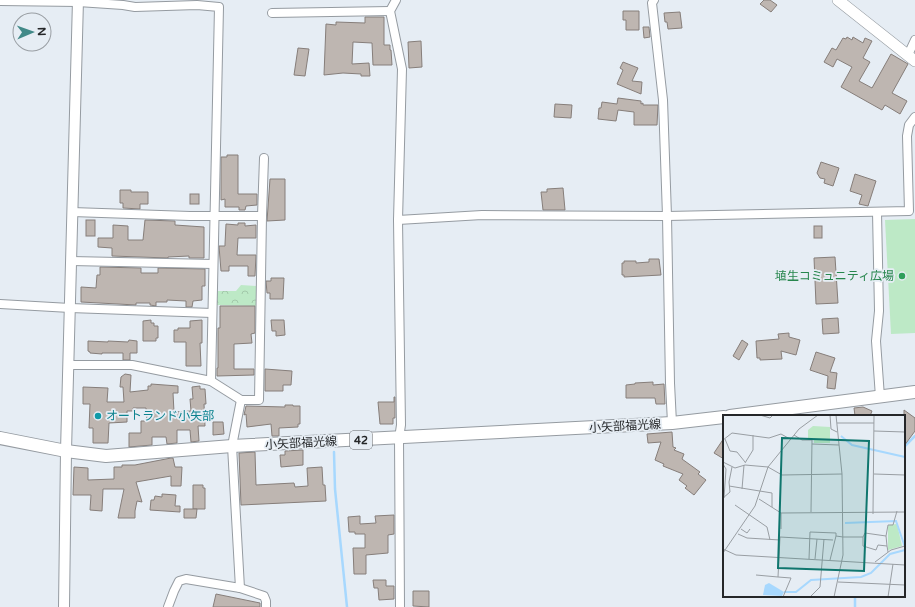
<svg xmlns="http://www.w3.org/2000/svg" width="915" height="607" font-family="'Varela Round','Noto Sans JP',sans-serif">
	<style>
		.park { fill: url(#park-crowns) }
		.pitch { fill: #bde9c6 }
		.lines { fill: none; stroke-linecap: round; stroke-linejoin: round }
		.stream { stroke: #a7d8fe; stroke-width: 2.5 }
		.building { fill: #beb6b1; stroke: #867e7a }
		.minor-casing { stroke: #959ba1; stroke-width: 10 }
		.tertiary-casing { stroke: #959ba1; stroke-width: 12 }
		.secondary-casing { stroke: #959ba1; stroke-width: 12 }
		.primary-casing { stroke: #959ba1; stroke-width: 14 }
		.minor { stroke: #fff; stroke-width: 8 }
		.tertiary { stroke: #fff; stroke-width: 10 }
		.secondary { stroke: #fff; stroke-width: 11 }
		.primary { stroke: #fff; stroke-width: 12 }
		.leisure-dot { fill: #2e9e5b; stroke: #e6edf4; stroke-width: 1.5 }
		.culture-dot { fill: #0f9aa8; stroke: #e6edf4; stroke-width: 1.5 }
		.labels { text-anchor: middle; stroke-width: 3.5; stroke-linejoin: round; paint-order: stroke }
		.shield { fill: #e6edf4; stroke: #5f6266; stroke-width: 1 }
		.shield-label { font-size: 11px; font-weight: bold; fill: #252729 }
		.leisure-label { font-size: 12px; fill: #27864d; stroke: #e6edf4; text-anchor: end }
		.culture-label { font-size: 12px; fill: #0d838f; stroke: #e6edf4; text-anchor: start }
		.street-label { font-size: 12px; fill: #252729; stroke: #e6edf4 }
		.inset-river { fill: none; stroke: #a7d8fe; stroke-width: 2 }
		.inset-road { fill: none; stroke: #999ea3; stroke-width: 1 }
		.view { fill: #0f766e; fill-opacity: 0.15; stroke: #0f766e; stroke-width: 2 }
		.inset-edge { fill: none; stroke: #252729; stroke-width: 2 }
	</style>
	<defs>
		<pattern id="park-crowns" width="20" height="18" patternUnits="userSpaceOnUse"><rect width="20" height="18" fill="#bde9c6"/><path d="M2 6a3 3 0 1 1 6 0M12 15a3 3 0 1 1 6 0" fill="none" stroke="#a2c8aa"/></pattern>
	</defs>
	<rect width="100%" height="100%" fill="#e6edf4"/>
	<polygon class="park" points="241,285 256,286 256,306 215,305 216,291 236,291"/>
	<polygon class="pitch" points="915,219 915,333 891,334 885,220"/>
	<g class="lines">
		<g class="stream">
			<polyline points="904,447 915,436"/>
			<polyline points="334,452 335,489 347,607"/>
			<polyline points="855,607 855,596"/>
		</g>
	</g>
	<g class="building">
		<polygon points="764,0 770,0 777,5 771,12 760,4"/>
		<polygon points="623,11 639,11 639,30 626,30 626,20 623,20"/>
		<polygon points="680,12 682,28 668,29 667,22 665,22 664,13"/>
		<polygon points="365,17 384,17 384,45 390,45 390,50 391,50 392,65 373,65 372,43 353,42 352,64 369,63 370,76 361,76 361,74 343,73 324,75 326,24 336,25 336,22 365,23"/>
		<polygon points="643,27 649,27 650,37 644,38"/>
		<polygon points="847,37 852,40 853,37 863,43 865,38 872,41 863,58 870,62 859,81 872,88 891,54 908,64 892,93 907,101 900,114 885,105 882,110 841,87 852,67 837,59 833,67 824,62 832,48 836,50 843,38 846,39"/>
		<polygon points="421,41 422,67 409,68 408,42"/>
		<polygon points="298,48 309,49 305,76 294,75"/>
		<polygon points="623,62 638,68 632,81 642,82 641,94 617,84 623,70 620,68"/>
		<polygon points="618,98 641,101 641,104 643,103 643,105 658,105 657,125 634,125 634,112 618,110 616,121 598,119 599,108 601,108 602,102 617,104"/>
		<polygon points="555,104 572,105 571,118 554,117"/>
		<polygon points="227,155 238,155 238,194 257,194 257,205 246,206 245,210 239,210 239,207 225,207 225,199 221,200 221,157 227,157"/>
		<polygon points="821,162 839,168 833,186 824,183 825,179 820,178 817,173"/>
		<polygon points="855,174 876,181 868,206 859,204 862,195 850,191"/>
		<polygon points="270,179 285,179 285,220 267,221"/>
		<polygon points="563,188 565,210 543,210 541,192 547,192 547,189"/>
		<polygon points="120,190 131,190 131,192 148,192 148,204 140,204 140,209 123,208 123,203 120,203"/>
		<rect x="190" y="194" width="9" height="10"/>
		<rect x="86" y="220" width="9" height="16"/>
		<polygon points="145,220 175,221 175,225 204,227 204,258 189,258 189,256 168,257 168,258 112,256 112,248 98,247 98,238 113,238 113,225 128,226 128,240 143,240"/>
		<polygon points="238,223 245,223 245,226 256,225 256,238 238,238 237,255 256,255 255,276 248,276 248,266 229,266 229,271 221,271 219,246 225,246 225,244 226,224 238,225"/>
		<rect x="814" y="226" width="8" height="12"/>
		<polygon points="835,257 838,303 816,304 814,258"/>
		<polygon points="649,259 659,259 661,275 624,277 624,275 622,275 622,263 624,263 624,261 636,261 636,263 649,262"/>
		<polygon points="100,267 141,268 141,273 158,273 158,268 205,269 205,286 202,286 202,300 193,301 192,307 186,307 186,301 167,300 167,302 156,302 156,306 150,305 150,303 136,303 136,305 81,302 81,287 96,288 97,275 100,275"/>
		<polygon points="271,278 284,278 283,299 270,299 270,293 267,293 266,281 271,281"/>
		<polygon points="220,306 255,306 255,333 251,334 252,343 234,344 234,369 254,369 254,375 217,376 217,368 218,368 218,328 220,328"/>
		<polygon points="838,318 839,333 823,334 822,319"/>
		<polygon points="151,320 151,323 154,323 154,326 158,326 158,338 156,338 156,341 143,341 143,321"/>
		<polygon points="202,320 202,343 200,343 201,366 186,366 186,342 174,342 174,330 178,330 178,328 190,328 190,321"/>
		<polygon points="271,320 284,320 285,335 276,336 276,331 272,331"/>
		<polygon points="789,333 789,337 800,340 796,355 781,351 782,359 760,360 760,358 757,358 756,341 779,339 778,334"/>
		<polygon points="129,340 137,341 137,353 130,353 130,360 123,360 123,353 102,353 102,354 90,353 90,352 88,351 88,341 108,342 108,341 128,342"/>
		<polygon points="742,340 748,344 739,360 733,356"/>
		<polygon points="816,352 835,358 830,372 837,373 835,389 827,388 828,376 810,370"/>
		<polygon points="265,369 292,371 291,385 283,385 283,391 265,391"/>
		<polygon points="125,374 131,375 130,392 148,390 148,386 151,386 151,384 178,386 178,393 173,393 174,412 191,411 190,399 193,399 192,387 200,386 200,389 205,389 206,404 204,404 205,426 198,426 199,441 191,442 190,430 177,430 177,443 167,444 166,437 152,437 152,445 129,447 129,433 141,433 141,421 147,421 146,408 133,408 133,411 127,411 127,422 109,423 108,443 93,443 93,428 89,428 90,404 83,404 83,387 108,388 107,402 124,402 123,387 120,387 121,377"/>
		<polygon points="653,382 653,385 664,384 665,404 656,404 655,398 626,398 626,385 635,384 635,383"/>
		<polygon points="394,397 395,397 395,418 393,418 393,424 380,424 378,402 394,402"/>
		<polygon points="285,405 293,405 293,406 300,406 300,424 298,424 298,427 279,428 279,436 272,436 271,424 247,427 246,414 244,415 246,406 285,407"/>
		<polygon points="863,407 872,411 870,416 855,416 854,408"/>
		<polygon points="904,410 915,418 915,431 904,446"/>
		<polygon points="213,422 223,422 224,434 213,435"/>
		<polygon points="672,432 673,447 676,448 674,450 684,454 682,459 700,472 698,474 706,480 694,495 685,488 687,486 679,480 683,474 663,466 664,464 655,460 661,442 648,443 647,434"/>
		<polygon points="724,438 724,459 714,453"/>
		<polygon points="303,450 303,465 281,467 280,455 285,455 285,451"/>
		<polygon points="255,452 256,485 294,483 295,487 308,486 307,468 322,467 323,485 325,485 326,501 241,505 239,453"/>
		<polygon points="171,458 173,458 175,467 182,467 181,486 171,486 171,476 136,482 142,502 137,501 135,511 135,518 118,518 124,489 103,489 102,511 90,510 91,495 73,495 74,467 88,468 88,480 114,479 114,467 122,467 122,465 135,465"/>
		<polygon points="193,485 203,485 203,488 205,488 205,509 193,509"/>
		<polygon points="162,494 176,495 175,506 180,506 180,512 150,510 151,500 154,500 155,496 162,497"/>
		<polygon points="184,509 197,509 196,518 184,518"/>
		<polygon points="394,515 394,534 388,535 388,553 366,555 366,574 354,574 353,548 365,548 365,534 355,534 355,532 349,532 348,517 360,516 360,524 376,523 375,516"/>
		<polygon points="373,580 386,580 386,586 394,586 394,599 379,600 378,588 374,588"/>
		<polygon points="413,591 429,591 429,607 413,606"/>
		<polygon points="216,594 260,603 260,607 213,607"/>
	</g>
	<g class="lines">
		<defs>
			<g id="minor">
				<polyline points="396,0 390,11 402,69 398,220 401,425 399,438 400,607"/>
				<polyline points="654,0 652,3 663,100 667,216 670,383 672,423"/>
				<polyline points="0,1 78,2 123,5 135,7 197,5 219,7 211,381"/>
				<polyline points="272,13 390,11"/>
				<polyline points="908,55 915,40"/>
				<polyline points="877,212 879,311 876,341 880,397"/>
				<polyline points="262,216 264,158"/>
				<polyline points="398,220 482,215 667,216 909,211 907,136 909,125 915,117"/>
				<polyline points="71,261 213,264"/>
				<polyline points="0,304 70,308 212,313"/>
				<polyline points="68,365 132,365 211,381 241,400 259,400 262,216 190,216 72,212"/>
				<polyline points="240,588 264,596 266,601 266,607"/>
				<polyline points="168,607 174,591 179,581 186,579 240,588 232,446 241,400"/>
			</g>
			<polyline id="tertiary" points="64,607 66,451 78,0"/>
			<polyline id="secondary" points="838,0 915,61"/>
			<g id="primary">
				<polyline points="730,416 915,392"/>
				<polyline points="0,438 66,451 106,456 232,446 672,423 724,417"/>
			</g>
		</defs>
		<use href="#minor" class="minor-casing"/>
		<use href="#tertiary" class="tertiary-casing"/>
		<use href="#secondary" class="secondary-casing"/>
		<use href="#primary" class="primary-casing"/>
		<use href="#minor" class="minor"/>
		<use href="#tertiary" class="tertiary"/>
		<use href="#secondary" class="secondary"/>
		<use href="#primary" class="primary"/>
	</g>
	<circle class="leisure-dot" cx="902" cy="276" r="4"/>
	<circle class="culture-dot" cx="98" cy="416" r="4"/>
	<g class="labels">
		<rect class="shield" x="350" y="431" width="22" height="18" rx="3"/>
		<g class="shield-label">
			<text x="361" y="444">42</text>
		</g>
		<g class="leisure-label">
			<text x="894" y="280">埴生コミュニティ広場</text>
		</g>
		<g class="culture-label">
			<text x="106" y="420">オートランド小矢部</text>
		</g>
		<g class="street-label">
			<text transform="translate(625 426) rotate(-3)" y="4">小矢部福光線</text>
			<text transform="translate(301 443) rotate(-3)" y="4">小矢部福光線</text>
		</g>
	</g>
	<g transform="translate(723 415)">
		<rect width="182" height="182" fill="#e6edf4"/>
		<path d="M 174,109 L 179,131 L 165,135 L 165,110 Z" fill="#bde9c6"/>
		<path d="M 90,11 L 107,12 L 107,28 L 91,28 L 91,23 L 85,23 L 85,15 Z" fill="#bde9c6"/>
		<path d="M 46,168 L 61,177 L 59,181 L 40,180 L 42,170 Z" fill="#a7d8fe"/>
		<path class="inset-river" d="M 118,21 L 129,30 L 182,42M 122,108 L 173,106 L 182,132M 61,177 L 73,177 L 88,165 L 138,162 L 148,158 L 167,139 L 182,135"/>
		<path class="inset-road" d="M 37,0 L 47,3 L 50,0M 107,0 L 108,14 L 114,17M 114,8 L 151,8M 151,16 L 182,17M 71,20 L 79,25 L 89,25 L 88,97M 2,24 L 7,36 L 14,37 L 22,47M 0,25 L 9,18 L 46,23 L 58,19 L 67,24M 89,29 L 116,30M 0,47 L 12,53 L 22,50 L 45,52 L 59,60 L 119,59M 22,48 L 30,35 L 30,20M 0,49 L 3,54 L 1,83M 151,59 L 182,60M 6,71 L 49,78 L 49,92M 19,74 L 21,50M 0,83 L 7,77 L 6,67 L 9,52M 36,84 L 58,98 L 182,97M 12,90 L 44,112 L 47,125M 150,99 L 151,0M 18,114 L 24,118 L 27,114M 58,114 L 58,98M 15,119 L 24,123 L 57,125M 163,121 L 165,110 L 170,110 L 174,96M 140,122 L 142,118 L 163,121 L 164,131M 0,134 L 13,140 L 182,150M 0,138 L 32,91 L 45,52 L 76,14 L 95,0M 86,144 L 87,117 L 113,118 L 113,121 L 120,122 L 140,122 L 140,131 L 153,135 L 155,130 L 164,131 L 165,137M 92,144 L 94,124M 107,145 L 113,121M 152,147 L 168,135 L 182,131M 33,160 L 55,162M 115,167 L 182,170M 60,182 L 68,163 L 55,162 L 57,122 L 110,125M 87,182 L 97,172 L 101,124M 111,182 L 120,140 L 119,59 L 113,0M 165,182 L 170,149"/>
		<path class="view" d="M 59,23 L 146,26 L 141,156 L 55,153 Z"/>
		<rect width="182" height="182" class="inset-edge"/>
	</g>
	<g transform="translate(32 32) rotate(88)"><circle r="19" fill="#e6edf4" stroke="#999ea3"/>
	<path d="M0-3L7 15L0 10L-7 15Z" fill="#418988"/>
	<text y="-6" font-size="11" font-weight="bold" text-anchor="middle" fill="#252729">N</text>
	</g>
</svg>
